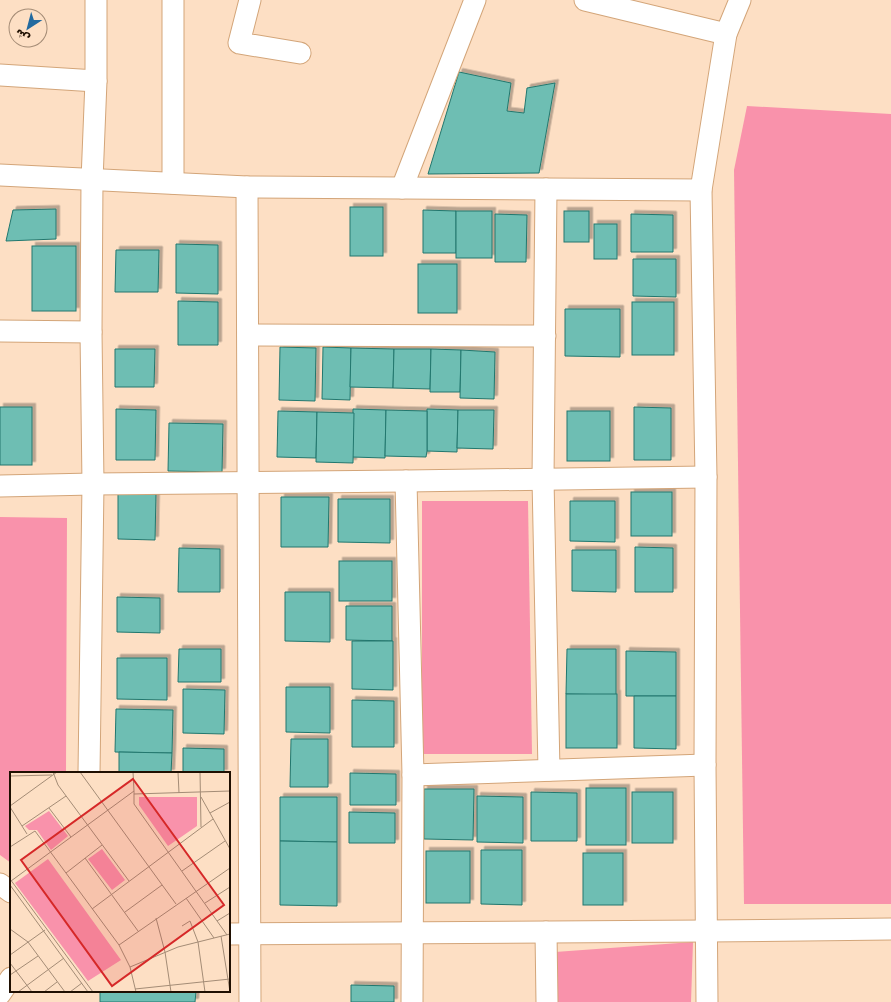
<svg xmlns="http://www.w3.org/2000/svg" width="891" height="1002" font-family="'DejaVu Sans',Vazirmatn,sans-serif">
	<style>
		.green { fill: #f992ab }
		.building { fill: #6ebeb3; stroke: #22776e; filter: url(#shadow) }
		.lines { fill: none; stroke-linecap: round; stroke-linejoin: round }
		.minor-casing { stroke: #d3a579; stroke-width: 23 }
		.minor { stroke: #fff; stroke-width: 21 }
		.inset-road { fill: none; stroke: #a48c76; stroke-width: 1 }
		.view { fill: #d62828; fill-opacity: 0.15; stroke: #d62828; stroke-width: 2 }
		.inset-edge { fill: none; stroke: #1f0f01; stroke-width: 2 }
	</style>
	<defs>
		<filter id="shadow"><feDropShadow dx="3.5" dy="-3.5" stdDeviation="0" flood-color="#0004"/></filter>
	</defs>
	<rect width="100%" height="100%" fill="#fddfc4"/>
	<g class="green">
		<polygon points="747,106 891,114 891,904 744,904 734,170"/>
		<polygon points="422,501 528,501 532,754 422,754"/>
		<polygon points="0,517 67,518 66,773 11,773 11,863 0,855"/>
		<polygon points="693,942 691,1002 556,1002 555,952"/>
	</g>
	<g class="building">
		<polygon points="459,72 511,83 507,111 524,113 527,88 555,83 539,173 428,174"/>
		<rect x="350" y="207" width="33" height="49"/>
		<polygon points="56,209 56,239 6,241 13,210"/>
		<polygon points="423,210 456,211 456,253 423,253"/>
		<rect x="456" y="211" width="36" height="47"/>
		<rect x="564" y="211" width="25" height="31"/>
		<polygon points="495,214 527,215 526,262 495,262"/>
		<polygon points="631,214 673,215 673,252 631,252"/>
		<rect x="594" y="224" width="23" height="35"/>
		<polygon points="176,244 218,245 218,294 176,293"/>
		<rect x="32" y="246" width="44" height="65"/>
		<polygon points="116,250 159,250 158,292 115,292"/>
		<polygon points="633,259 676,259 676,297 633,296"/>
		<rect x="418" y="264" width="39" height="49"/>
		<polygon points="178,301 218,302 218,345 178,345"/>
		<rect x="632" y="302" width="42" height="53"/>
		<polygon points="565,309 620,309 620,357 565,356"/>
		<polygon points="280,347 316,348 315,401 279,400"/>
		<polygon points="323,347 351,348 350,400 322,399"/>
		<polygon points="351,348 394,349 393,388 350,387"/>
		<polygon points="115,349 155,349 154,387 115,387"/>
		<polygon points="394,349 431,349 430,389 393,388"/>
		<polygon points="431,349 461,350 460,392 430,392"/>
		<polygon points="461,350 495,352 494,399 460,398"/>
		<rect x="0" y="407" width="32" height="58"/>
		<polygon points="634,407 671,408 671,460 634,460"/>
		<polygon points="116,409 156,410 155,460 116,460"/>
		<polygon points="353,409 386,410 385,458 352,457"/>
		<polygon points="427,409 458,410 457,452 427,451"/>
		<polygon points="386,410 427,411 427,451 426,457 385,456"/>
		<polygon points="458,410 494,410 493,449 457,448"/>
		<polygon points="278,411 317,412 316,458 277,457"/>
		<rect x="567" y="411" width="43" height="50"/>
		<polygon points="317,412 354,413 353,463 316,462"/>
		<polygon points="169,423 223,424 222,472 168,471"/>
		<rect x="631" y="492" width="41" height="44"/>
		<polygon points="118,493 156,494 155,540 118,539"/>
		<polygon points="281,497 329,497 328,547 281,547"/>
		<polygon points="338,499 390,499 390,543 338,542"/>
		<polygon points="570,501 615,501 615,542 570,541"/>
		<polygon points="635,547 673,548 673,592 635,592"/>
		<polygon points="179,548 220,549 220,592 178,592"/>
		<polygon points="572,550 616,550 616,592 572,591"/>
		<rect x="339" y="561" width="53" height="40"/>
		<polygon points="285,592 330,592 330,642 285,641"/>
		<polygon points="117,597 160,598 160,633 117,632"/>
		<polygon points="346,606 392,606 392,641 346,640"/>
		<polygon points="352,641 393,641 393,690 352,689"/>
		<polygon points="179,649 221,649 221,682 178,682"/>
		<polygon points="567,649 616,649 616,695 566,694"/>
		<polygon points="626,651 676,652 676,696 626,696"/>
		<polygon points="117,658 167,658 167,700 117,699"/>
		<polygon points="286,687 330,687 330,733 286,732"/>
		<polygon points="183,689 225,690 224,734 183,733"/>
		<rect x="566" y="694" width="51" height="54"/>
		<polygon points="634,696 676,696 676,749 634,748"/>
		<polygon points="352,700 394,701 394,747 352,747"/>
		<polygon points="116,709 173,710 172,753 115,752"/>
		<polygon points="291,739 328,739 328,787 290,787"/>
		<polygon points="183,748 224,749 224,773 183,773"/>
		<polygon points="119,752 172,753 171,773 119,773"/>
		<polygon points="350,773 396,774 396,805 350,805"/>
		<rect x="586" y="788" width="40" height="57"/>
		<polygon points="424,789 474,789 473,840 424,839"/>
		<polygon points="531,792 577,793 577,841 531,841"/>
		<rect x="632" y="792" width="41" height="51"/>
		<polygon points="477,796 523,797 523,843 477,842"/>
		<polygon points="280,797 337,797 337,842 280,841"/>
		<polygon points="349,812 395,813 395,843 349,843"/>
		<polygon points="280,841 337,842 337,906 280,905"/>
		<polygon points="481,850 522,850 522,905 481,904"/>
		<rect x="426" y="851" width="44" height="52"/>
		<rect x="583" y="853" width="40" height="52"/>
		<polygon points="351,985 394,986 394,1002 351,1002"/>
		<polygon points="100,991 196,991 195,1002 100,1002"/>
	</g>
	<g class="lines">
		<defs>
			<g id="minor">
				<polyline points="173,0 173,183"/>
				<polyline points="250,0 239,43 300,53"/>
				<polyline points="585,0 726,34"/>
				<polyline points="0,75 96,81"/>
				<polyline points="0,175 247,187 701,190"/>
				<polyline points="247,187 250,1002"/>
				<polyline points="402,188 475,0"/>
				<polyline points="546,189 543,479 549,770"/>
				<polyline points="0,331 91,332"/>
				<polyline points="248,335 545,336"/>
				<polyline points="406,481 413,775 412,1002"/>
				<polyline points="0,486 93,484 406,481 706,477"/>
				<polyline points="89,773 93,484 91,332 92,180 96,81 96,0"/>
				<polyline points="413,775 705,765"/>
				<polyline points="0,884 11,892"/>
				<polyline points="546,932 547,1002"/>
				<polyline points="229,934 707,931 891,929"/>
				<polyline points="0,994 11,978"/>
				<polyline points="707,1002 705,765 706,477 701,190 726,34 740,0"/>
			</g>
		</defs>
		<use href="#minor" class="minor-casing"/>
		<use href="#minor" class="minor"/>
	</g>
	<g transform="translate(10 772)">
		<rect width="220" height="220" fill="#fddfc4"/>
		<path d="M 129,25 L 187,25 L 187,54 L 158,74 L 129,33 ZM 39,39 L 58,64 L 41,78 L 27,58 L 19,58 L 15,54 ZM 92,77 L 115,108 L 102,118 L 78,87 ZM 38,87 L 111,188 L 78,209 L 5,111 Z" fill="#f992ab"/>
		<path class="inset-road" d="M 43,0 L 48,13 L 119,109M 70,0 L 166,132M 168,0 L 169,21M 190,0 L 191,55M 0,4 L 42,3M 124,19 L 124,32 L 217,163M 124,22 L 220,19M 191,25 L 220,77M 0,34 L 47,0M 0,35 L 17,62M 39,36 L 61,65M 200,41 L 220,30M 12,54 L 56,24M 0,75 L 25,59 L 109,173 L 120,195 L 126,220M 75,86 L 128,159M 172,99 L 215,69M 56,101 L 92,73M 0,107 L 83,220M 1,109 L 124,19 L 123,0M 0,113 L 78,220M 176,126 L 204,166M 195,131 L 220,115M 82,137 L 203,47M 115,140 L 152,113M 146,146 L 155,180 L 161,220M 207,149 L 220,141M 172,154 L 180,149 L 188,170 L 195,220M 0,157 L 18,170 L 55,220M 211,164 L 220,220M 109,173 L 220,96M 0,183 L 35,158M 0,191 L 22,220M 120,195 L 168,175 L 220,162M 0,203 L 28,184M 125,217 L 220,207M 8,220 L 54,186M 34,220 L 47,210M 60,220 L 72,211"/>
		<path class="view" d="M 123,7 L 214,133 L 102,214 L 11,88 Z"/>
		<rect width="220" height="220" class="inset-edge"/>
	</g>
	<g transform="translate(28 28) rotate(216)"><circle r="19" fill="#fddfc4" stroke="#a48c76"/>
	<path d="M0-3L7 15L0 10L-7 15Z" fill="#236a9f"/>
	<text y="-6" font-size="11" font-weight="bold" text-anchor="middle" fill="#1f0f01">ش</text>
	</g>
</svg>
